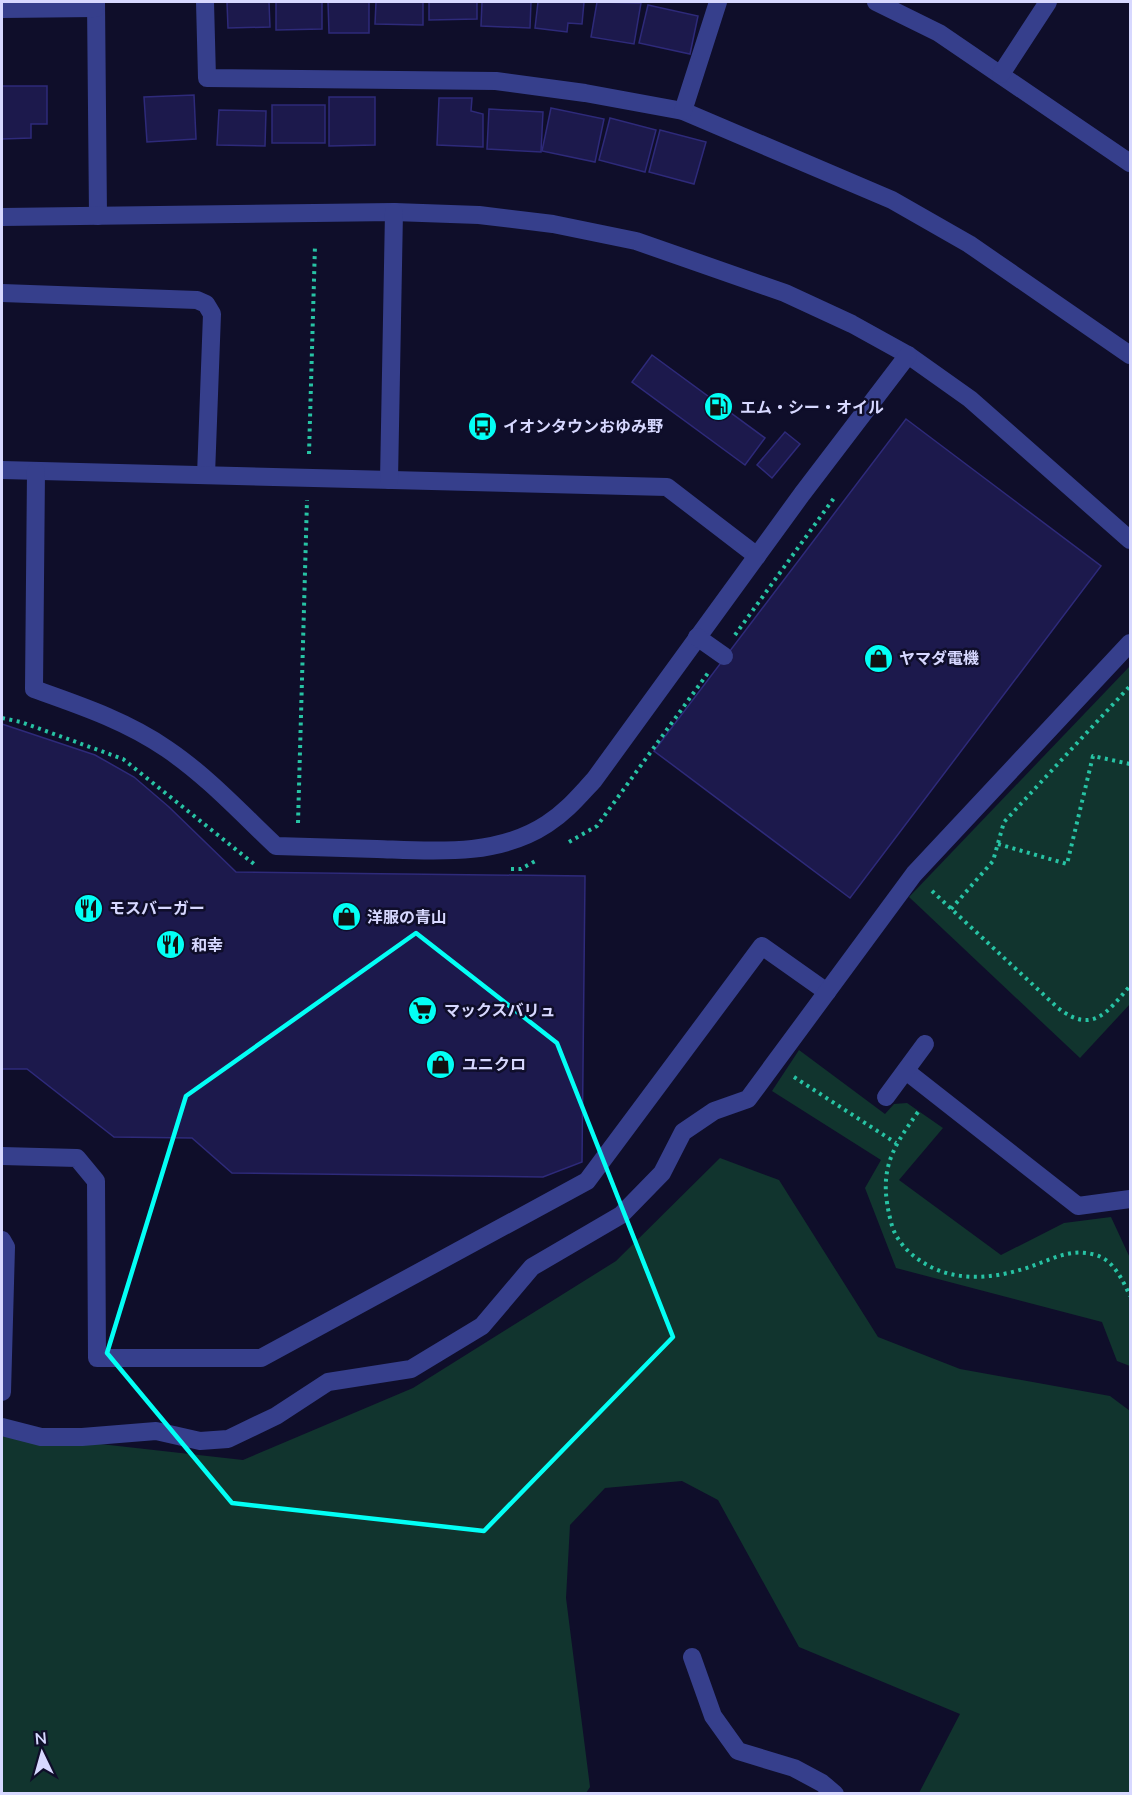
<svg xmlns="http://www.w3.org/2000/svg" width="1132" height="1795" font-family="Mulish,'Noto Sans JP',sans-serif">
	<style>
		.green { fill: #11342e }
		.building { fill: #1c194c; stroke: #2e2a7a; stroke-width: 1.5 }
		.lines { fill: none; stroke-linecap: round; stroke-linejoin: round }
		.path { stroke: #27c3a4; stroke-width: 4; stroke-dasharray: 3 4.5; stroke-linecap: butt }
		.minor { stroke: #363f8c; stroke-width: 18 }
		.marked { fill: none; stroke: #03fff5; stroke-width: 4.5; stroke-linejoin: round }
		.labels { text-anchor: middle; stroke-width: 5; stroke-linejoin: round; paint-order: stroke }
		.poi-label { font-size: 16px; font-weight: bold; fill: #d7d8ff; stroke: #0f0e2a; text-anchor: start }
	</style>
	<rect width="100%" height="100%" fill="#0f0e2a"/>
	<g class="green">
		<polygon points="1130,666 1130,1004 1080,1058 909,897"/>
		<polygon points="799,1050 885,1114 894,1104 907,1103 943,1128 899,1180 1001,1255 1064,1223 1111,1217 1130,1258 1130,1366 1117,1361 1102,1322 896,1268 865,1188 881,1160 772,1091"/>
		<polygon points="720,1158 779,1180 878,1337 960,1369 1110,1396 1130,1411 1130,1793 919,1793 960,1714 799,1647 718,1500 682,1481 605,1488 570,1525 566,1598 590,1787 586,1793 2,1794 2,1433 243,1460 413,1388 616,1261"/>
	</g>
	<g class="building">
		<polygon points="227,2 269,2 270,27 228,28"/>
		<polygon points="276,2 322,2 322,29 276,30"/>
		<polygon points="328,2 369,2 369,33 329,33"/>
		<polygon points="376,2 423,2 423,25 375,24"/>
		<polygon points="429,2 477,2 477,19 429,20"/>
		<polygon points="482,2 531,2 530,28 481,26"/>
		<polygon points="538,2 584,2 582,24 568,23 567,32 535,28"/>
		<polygon points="597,2 641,3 634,44 591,37"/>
		<polygon points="648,5 698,16 690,54 639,43"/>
		<polygon points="2,86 47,86 47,124 31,124 31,138 2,139"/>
		<polygon points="194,95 196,139 147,142 144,97"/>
		<polygon points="329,97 375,97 375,145 329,146"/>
		<polygon points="439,98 472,98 471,111 483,114 483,147 437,145"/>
		<rect x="272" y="105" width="53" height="38"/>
		<polygon points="551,108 604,119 595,162 542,151"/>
		<polygon points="489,109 543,112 541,152 487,149"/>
		<polygon points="219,110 266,111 265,146 217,145"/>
		<polygon points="610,118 656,130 645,172 599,160"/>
		<polygon points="660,130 706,142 694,184 649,172"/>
		<polygon points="652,355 765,438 745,465 632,382"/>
		<polygon points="906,419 1101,566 850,898 654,751"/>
		<polygon points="785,432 800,444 772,478 757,465"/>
		<polygon points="2,724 95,755 134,777 169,807 236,872 585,876 582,1162 543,1177 232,1173 192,1138 114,1137 27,1069 2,1069"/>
	</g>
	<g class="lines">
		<g class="path">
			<polyline points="309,454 315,245"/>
			<polyline points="735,635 834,498"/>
			<polyline points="2,718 21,722 123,759 254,864 257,864"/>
			<polyline points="298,823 307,500"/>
			<polyline points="569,842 597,826 708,673"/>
			<polyline points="998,844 1067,864 1093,756 1130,764"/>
			<polyline points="511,869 521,869 537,860"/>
			<path d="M 932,891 L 1058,1008 C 1093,1035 1107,1012 1130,986"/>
			<polyline points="951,909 993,861 1004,822 1130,686"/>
			<polyline points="794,1077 896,1143"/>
			<path d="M 918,1112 C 890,1151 878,1172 891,1222 C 895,1240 909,1254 924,1263 C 957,1284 1000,1278 1035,1265 C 1054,1258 1071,1249 1092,1254 C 1113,1258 1122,1279 1130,1296"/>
		</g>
		<g class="minor">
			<polyline points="96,2 98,216"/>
			<polyline points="205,2 207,78 496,81 585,93 683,111 892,200 969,244 1130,355"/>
			<polyline points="876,2 939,33 1130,163"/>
			<polyline points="2,9 96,8"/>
			<polyline points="1001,74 1048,2"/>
			<polyline points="683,111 718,2"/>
			<polyline points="2,217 394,212 479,215 553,224 636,241 785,293 852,324 908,355 970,399 1130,540"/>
			<polyline points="2,293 197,300 206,304 212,314 206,475"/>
			<polyline points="2,470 667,487 757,556"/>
			<path d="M 36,471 L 34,689 C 79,705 127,721 167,749 C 207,776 241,813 276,846 C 310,847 344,848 377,849 C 434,851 497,857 547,824 C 566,812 579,796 594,780 L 802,494 L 908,355"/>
			<polyline points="389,480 394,212"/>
			<polyline points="697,637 724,656"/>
			<polyline points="906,1071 1078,1206 1130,1199"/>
			<polyline points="886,1097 925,1044"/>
			<polyline points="2,1156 77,1158 96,1181 97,1358 261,1358 587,1181 762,946 827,992"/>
			<polyline points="2,1240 6,1247 2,1392"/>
			<polyline points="2,1427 41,1437 82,1437 156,1431 200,1441 228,1439 276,1416 328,1382 411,1369 482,1326 532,1267 621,1215 662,1173 683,1132 714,1111 748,1099 914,874 1130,643"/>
			<polyline points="692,1657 713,1716 738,1751 794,1768 822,1783 835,1794"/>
		</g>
	</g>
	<path class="marked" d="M 416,933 L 557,1043 L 673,1337 L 484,1531 L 232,1503 L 107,1353 L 186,1096 Z"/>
	<defs>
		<symbol id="fuel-disc" viewBox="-11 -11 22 22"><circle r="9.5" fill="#03fff5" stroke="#0f0e2a"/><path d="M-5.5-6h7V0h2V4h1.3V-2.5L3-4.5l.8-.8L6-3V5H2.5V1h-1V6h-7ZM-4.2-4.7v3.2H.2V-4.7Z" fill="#111"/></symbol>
		<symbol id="bus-disc" viewBox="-11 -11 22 22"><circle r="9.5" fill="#03fff5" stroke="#0f0e2a"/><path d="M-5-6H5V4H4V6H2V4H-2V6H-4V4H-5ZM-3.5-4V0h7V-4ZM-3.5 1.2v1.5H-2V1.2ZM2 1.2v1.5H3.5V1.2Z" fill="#111"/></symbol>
		<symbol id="shop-disc" viewBox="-11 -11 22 22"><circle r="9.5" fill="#03fff5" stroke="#0f0e2a"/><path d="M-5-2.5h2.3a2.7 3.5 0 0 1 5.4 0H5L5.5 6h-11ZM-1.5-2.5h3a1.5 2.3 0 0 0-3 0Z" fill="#111"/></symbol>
		<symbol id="restaurant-disc" viewBox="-11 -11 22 22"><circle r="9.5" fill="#03fff5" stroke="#0f0e2a"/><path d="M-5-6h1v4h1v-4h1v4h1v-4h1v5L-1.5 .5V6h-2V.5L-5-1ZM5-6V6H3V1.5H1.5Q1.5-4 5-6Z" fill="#111"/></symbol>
		<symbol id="supermarket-disc" viewBox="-11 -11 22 22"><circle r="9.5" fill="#03fff5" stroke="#0f0e2a"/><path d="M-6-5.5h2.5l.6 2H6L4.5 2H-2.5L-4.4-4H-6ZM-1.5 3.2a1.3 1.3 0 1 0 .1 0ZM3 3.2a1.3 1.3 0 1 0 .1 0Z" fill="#111"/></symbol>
	</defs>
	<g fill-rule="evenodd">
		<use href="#fuel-disc" x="702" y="390" width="33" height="33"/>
		<use href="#bus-disc" x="466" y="410" width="33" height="33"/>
		<use href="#shop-disc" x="862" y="642" width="33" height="33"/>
		<use href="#restaurant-disc" x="72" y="892" width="33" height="33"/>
		<use href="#shop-disc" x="330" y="900" width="33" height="33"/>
		<use href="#restaurant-disc" x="154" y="928" width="33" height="33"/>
		<use href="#supermarket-disc" x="406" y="994" width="33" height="33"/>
		<use href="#shop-disc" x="424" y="1048" width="33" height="33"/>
	</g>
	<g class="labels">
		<g class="poi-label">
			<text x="740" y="413">エム・シー・オイル</text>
			<text x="503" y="432">イオンタウンおゆみ野</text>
			<text x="899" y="664">ヤマダ電機</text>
			<text x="109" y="914">モスバーガー</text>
			<text x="367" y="923">洋服の青山</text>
			<text x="191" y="951">和幸</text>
			<text x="444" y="1016">マックスバリュ</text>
			<text x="462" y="1070">ユニクロ</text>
		</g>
	</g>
	<rect width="1132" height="1795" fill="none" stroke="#d7d8ff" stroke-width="6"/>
	<g transform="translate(42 1753) rotate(355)" stroke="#0f0e2a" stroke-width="4.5" paint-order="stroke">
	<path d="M0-4.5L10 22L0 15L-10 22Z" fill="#d7d8ff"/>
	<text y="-9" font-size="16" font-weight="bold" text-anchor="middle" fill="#d7d8ff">N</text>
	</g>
</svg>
